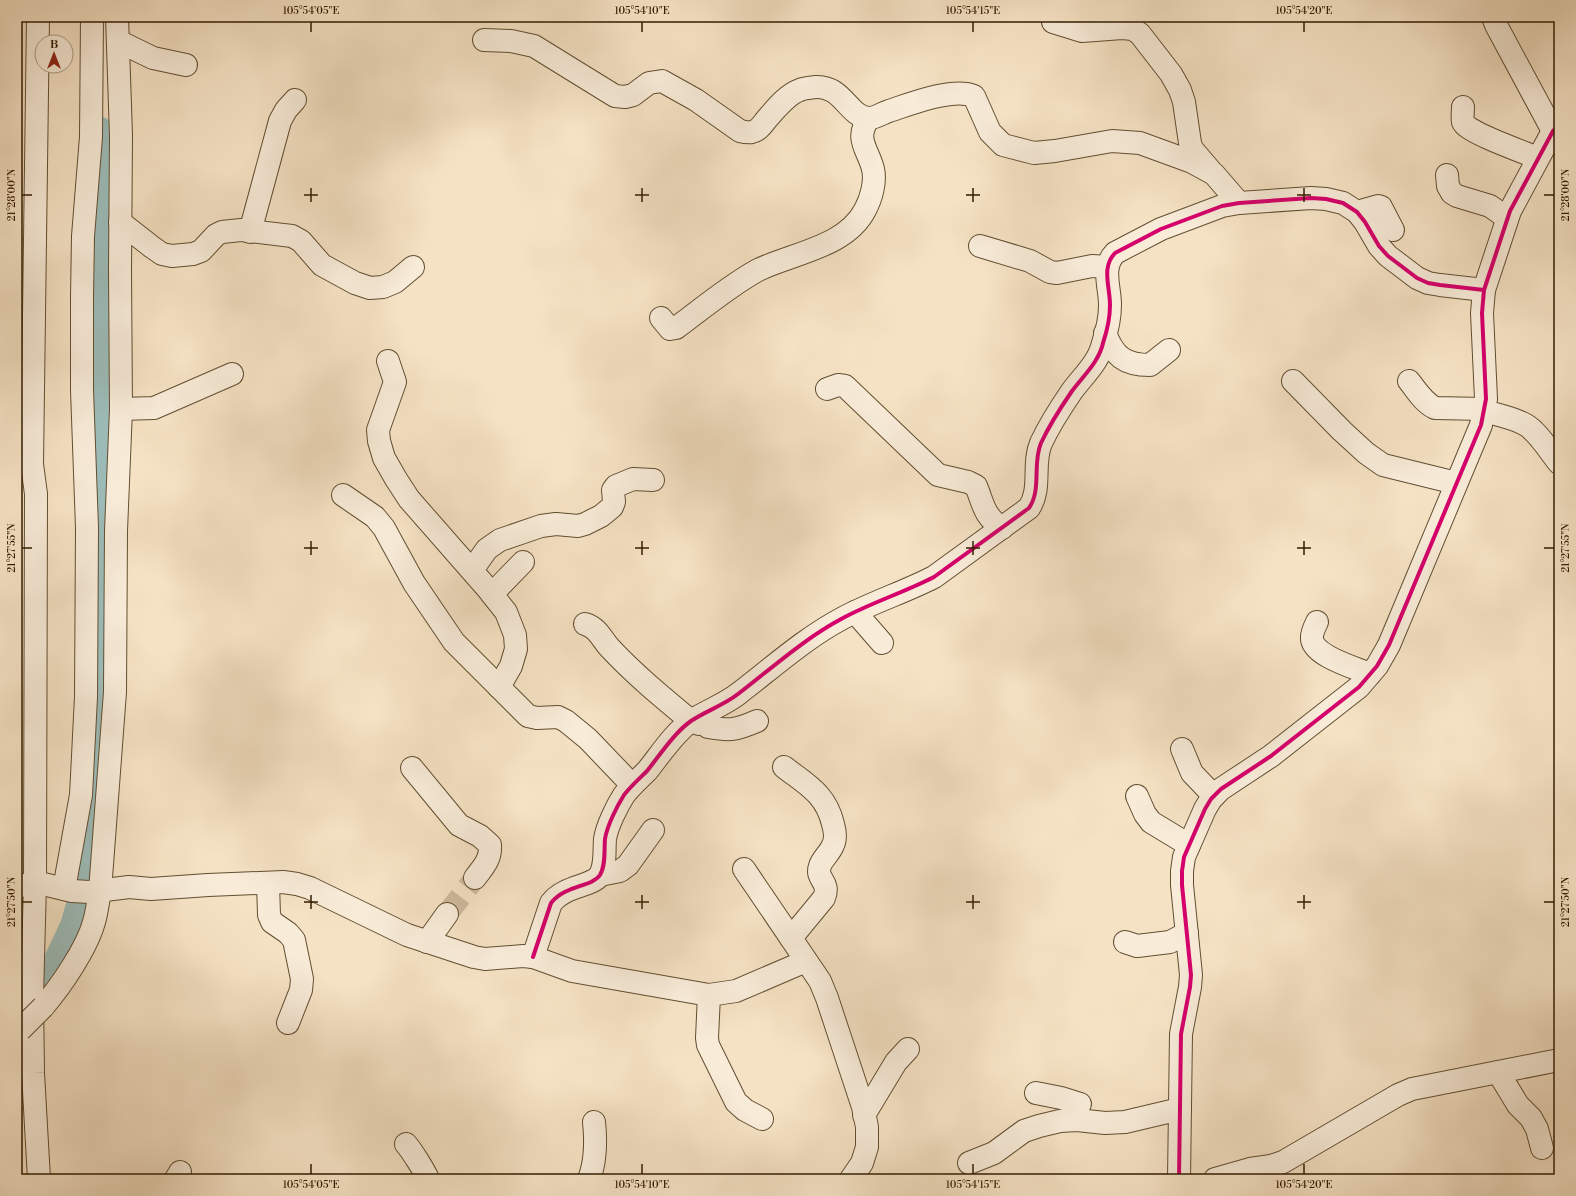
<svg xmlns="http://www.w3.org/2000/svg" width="1576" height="1196" font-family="'Libre Bodoni',serif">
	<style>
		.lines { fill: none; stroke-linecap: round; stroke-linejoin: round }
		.river { stroke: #9dbdba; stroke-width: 28 }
		.minor-tunnel { stroke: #ceba9d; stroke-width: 22; stroke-dasharray: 22 11; stroke-linecap: butt }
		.minor-casing { stroke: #624e31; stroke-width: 24 }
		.minor { stroke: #f8ecd9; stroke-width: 22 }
		.minor-bridge-casing { stroke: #624e31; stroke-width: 24; stroke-linecap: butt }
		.minor-bridge { stroke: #f8ecd9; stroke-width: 22 }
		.cycleway-casing { stroke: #f8ecd9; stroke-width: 6 }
		.cycleway { stroke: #d6006c; stroke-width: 4 }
		.ticks { fill: none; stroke: #311c00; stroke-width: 1.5 }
		.neatline { fill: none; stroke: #311c00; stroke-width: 1.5 }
		.ticks-label { font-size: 10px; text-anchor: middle; fill: #311c00 }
	</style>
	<rect width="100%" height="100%" fill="#f5e2c4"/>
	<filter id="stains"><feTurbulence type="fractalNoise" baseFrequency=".005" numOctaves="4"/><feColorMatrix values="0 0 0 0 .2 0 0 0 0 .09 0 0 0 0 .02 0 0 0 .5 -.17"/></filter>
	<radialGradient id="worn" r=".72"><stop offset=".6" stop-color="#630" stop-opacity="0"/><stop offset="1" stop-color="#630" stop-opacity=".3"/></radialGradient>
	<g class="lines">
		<polyline class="river" points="17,1001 56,964 74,926 84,891 104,698 103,485 98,317 100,131"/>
		<polyline class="minor-tunnel" points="447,914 475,878"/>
		<defs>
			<g id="minor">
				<polyline points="38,17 32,464 36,494 35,882 32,998 33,1073 39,1179"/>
				<polyline points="1493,17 1496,25 1553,131"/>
				<polyline points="1053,22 1082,31 1122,28 1133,29 1140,34 1171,74 1180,90 1184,102 1190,143 1192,149 1210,170"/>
				<path d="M 484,40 L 511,41 L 534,46 L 615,96 L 625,97 L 633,95 L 649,83 L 662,81 L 696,100 L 740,131 C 744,132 748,133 752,132 C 758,131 762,125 766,120 C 774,111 787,94 800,90 C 804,88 810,88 815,87 C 843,85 848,117 869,118 C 876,118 882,113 889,111 C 910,104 953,87 974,96 L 990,132 L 1003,145 L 1034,153 L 1055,151 L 1112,141 L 1140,143 L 1192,162 L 1214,174 L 1239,203"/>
				<polyline points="118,41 153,58 186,65"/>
				<path d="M 1463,107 C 1463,111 1462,118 1463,122 C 1466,132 1526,153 1538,158"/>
				<polyline points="1447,175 1448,186 1452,193 1457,196 1490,206 1507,218"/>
				<polyline points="1357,212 1378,206 1381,207 1393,230"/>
				<polyline points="120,222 152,247 162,254 172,256 193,254 201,251 216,235 222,232 241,230 292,236 301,241 322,265 355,283 370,288 383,287 395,282 413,267"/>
				<polyline points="250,232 280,121 286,110 295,100"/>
				<polyline points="980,246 1030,261 1050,272 1057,273 1092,266 1107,267"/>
				<path d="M 661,318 L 670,329 L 676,328 C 703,308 729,286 758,270 C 793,253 846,247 865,210 C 871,199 876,182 873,169 C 868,149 854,139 869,118"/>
				<path d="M 1105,333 C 1114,356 1124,365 1150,365 L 1169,350"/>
				<polyline points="388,361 395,382 378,430 379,441 384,458 396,479 409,499 487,588 506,612 515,635 516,649 511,666 499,687"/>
				<polyline points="1293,381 1342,431 1366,453 1383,465 1456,483"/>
				<path d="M 1409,381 C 1417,391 1423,402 1435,408 L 1484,409"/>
				<path d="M 827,389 L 838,385 L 845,386 L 938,475 L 968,482 L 976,486 C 984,505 983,515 1002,528"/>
				<polyline points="121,409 154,408 232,374"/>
				<path d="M 1484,411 C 1498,415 1514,418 1526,425 C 1538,432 1550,452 1559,463"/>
				<polyline points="343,495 375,517 384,528 414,583 454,642 528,716 537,718 558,717 566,721 588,739 632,785"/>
				<polyline points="472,570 487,549 500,540 541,526 556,524 578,526 585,524 601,516 612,507 614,502 613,490 616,486 633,479 653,480"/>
				<polyline points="492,594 523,562"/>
				<polyline points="855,612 882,643"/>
				<path d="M 1317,622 C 1315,626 1312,632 1312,637 C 1310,655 1356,668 1370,674"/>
				<path d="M 585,624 C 598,628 601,638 609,647 C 634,674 662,697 691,721 L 699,724"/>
				<path d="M 708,727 C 731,731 736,730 757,721"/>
				<polyline points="1182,749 1192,773 1214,796"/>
				<path d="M 784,767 C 807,785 826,794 833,824 C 835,831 836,839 833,845 C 830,853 822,859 820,866 C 815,880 831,881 824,898 L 791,938"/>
				<path d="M 412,768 L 459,825 L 480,836 L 490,845 C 491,860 483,867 475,878"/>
				<polyline points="1137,796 1145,814 1151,822 1189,845"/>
				<polyline points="744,869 820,981 827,998 863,1107 867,1127 867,1147 862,1163 851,1179"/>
				<polyline points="600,875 620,871 628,865 653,830"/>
				<polyline points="268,883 269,915 272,922 288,933 294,940 302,979 301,990 288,1023"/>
				<polyline points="17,887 35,882 72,891 89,892 129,887 151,889 208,885 283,882 297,884 310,888 407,935 474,957 485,959 523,956 533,957 572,971 709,995 736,991 806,961"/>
				<polyline points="64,889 81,795 86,697 87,528 82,390 82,298 83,236 91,137 92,17"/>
				<polyline points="427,942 447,914"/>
				<polyline points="1125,942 1137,946 1170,942 1187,933"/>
				<path d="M 533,957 L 551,903 C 565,885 592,887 600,875 C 606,865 604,850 605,839 C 607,826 617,806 624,795 C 631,786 639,779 647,771 C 660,755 674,733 691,721 C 706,711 724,705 738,694 C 772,668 805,638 843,618 C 873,602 905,592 934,577 L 1029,508 C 1042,489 1032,464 1041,443 C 1049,426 1061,407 1072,391 C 1083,376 1099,362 1103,343 C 1107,331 1110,317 1110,305 C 1110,286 1101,268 1115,253 L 1161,229 L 1222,206 L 1239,203 L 1311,198 L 1326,199 L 1343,203 L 1357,212 L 1365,222 L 1379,246 L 1388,256 L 1417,278 L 1428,283 L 1440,285 L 1484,290"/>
				<polyline points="709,995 707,1038 708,1045 736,1102 745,1110 762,1119"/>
				<path d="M 43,1007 C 61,986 87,948 94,922 C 97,912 98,901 100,891 L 115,692 L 116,531 L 121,409 L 120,271 L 121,136 L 117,17"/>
				<polyline points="1498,1072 1518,1105 1531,1118 1537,1129 1542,1148"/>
				<polyline points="1036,1093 1061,1098 1080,1104"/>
				<polyline points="864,1115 896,1062 908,1049"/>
				<path d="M 406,1144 C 412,1151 424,1170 428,1179"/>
				<polyline points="969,1163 994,1153 1024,1131 1039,1126 1060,1121 1077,1120 1105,1123 1125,1122 1180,1109"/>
				<polyline points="176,1179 180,1172"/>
				<path d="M 589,1179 C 596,1161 596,1141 594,1122"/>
				<polyline points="1179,1179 1181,1034 1190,987 1191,975 1182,885 1182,871 1184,857 1205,809 1211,799 1221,789 1271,756 1359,687 1377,666 1389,645 1481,425 1486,399 1482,313 1484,290 1510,211 1553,131 1559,125"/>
				<polyline points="1215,1179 1250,1169 1271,1166 1283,1162 1398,1095 1412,1089 1559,1060"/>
			</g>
		</defs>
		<use href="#minor" class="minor-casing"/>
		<use href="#minor" class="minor"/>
		<defs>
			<polyline id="minor-bridge" points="20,1030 43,1007"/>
		</defs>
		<use href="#minor-bridge" class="minor-bridge-casing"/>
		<use href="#minor-bridge" class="minor-bridge"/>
		<defs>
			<g id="cycleway">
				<path d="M 533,957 L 551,903 C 565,885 592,887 600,875 C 606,865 604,850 605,839 C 607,826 617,806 624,795 C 631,786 639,779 647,771 C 660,755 674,733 691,721 C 706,711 724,705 738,694 C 772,668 805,638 843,618 C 873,602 905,592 934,577 L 1029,508 C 1042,489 1032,464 1041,443 C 1049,426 1061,407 1072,391 C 1083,376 1099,362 1103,343 C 1107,331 1110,317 1110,305 C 1110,286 1101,268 1115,253 L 1161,229 L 1222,206 L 1239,203 L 1311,198 L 1326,199 L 1343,203 L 1357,212 L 1365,222 L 1379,246 L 1388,256 L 1417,278 L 1428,283 L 1440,285 L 1484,290"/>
				<polyline points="1179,1179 1181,1034 1190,987 1191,975 1182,885 1182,871 1184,857 1205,809 1211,799 1221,789 1271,756 1359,687 1377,666 1389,645 1481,425 1486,399 1482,313 1484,290 1510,211 1553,131 1559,125"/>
			</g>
		</defs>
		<use href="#cycleway" class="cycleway-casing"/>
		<use href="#cycleway" class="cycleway"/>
	</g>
	<path class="ticks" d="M 311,22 L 311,32M 642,22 L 642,32M 973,22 L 973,32M 1304,22 L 1304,32M 311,188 L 311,202M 642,188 L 642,202M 973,188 L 973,202M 1304,188 L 1304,202M 22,195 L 32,195M 304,195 L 318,195M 635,195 L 649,195M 966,195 L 980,195M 1297,195 L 1311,195M 1544,195 L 1554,195M 311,541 L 311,555M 642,541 L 642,555M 973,541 L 973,555M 1304,541 L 1304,555M 22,548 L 32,548M 304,548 L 318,548M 635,548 L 649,548M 966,548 L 980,548M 1297,548 L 1311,548M 1544,548 L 1554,548M 311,895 L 311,909M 642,895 L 642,909M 973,895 L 973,909M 1304,895 L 1304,909M 22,902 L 32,902M 304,902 L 318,902M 635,902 L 649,902M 966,902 L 980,902M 1297,902 L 1311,902M 1544,902 L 1554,902M 311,1164 L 311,1174M 642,1164 L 642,1174M 973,1164 L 973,1174M 1304,1164 L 1304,1174"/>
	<rect width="1576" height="1196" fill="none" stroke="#f5e2c4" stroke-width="44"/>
	<g transform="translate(54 54)"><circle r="19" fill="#f8ecd9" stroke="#a89982"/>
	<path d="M0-3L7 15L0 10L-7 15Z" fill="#8f2418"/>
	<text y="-6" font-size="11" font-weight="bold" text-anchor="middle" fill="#311c00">B</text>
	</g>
	<rect x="22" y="22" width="1532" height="1152" class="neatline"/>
	<g class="ticks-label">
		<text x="311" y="14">105°54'05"E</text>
		<text x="642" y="14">105°54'10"E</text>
		<text x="973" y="14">105°54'15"E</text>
		<text x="1304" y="14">105°54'20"E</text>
		<text transform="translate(11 195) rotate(-90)" y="4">21°28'00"N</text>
		<text transform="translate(1565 195) rotate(-90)" y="4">21°28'00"N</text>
		<text transform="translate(11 548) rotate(-90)" y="4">21°27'55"N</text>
		<text transform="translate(1565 548) rotate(-90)" y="4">21°27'55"N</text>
		<text transform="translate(11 902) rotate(-90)" y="4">21°27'50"N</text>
		<text transform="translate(1565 902) rotate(-90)" y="4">21°27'50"N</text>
		<text x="311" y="1188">105°54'05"E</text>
		<text x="642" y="1188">105°54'10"E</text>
		<text x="973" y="1188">105°54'15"E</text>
		<text x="1304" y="1188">105°54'20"E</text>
	</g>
	<rect width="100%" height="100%" filter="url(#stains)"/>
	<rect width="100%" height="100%" fill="url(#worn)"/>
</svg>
